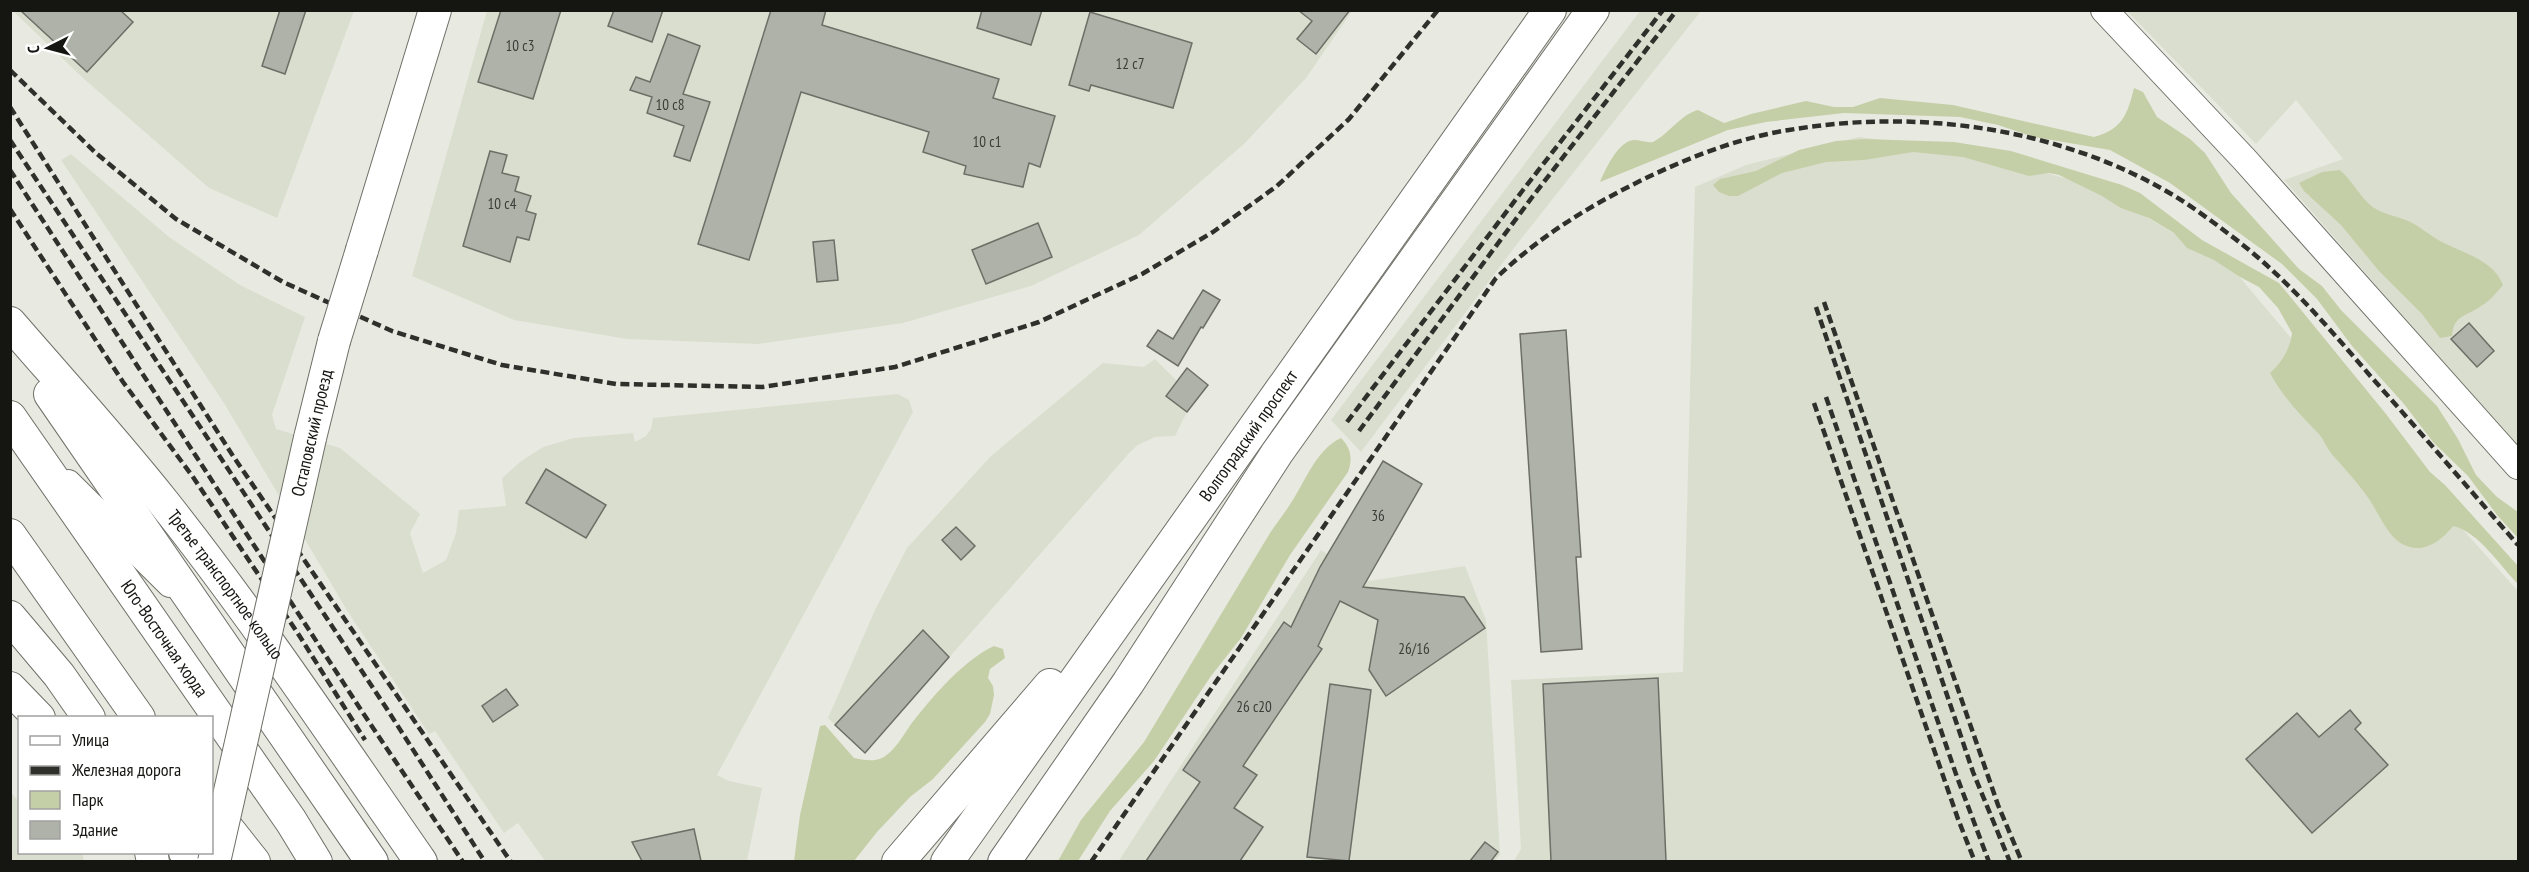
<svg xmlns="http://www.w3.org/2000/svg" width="2529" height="872" font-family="'PT Sans Narrow',sans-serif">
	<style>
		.built { fill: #dadece }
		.green { fill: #c5cfa7 }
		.building { fill: #afb2a9; stroke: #6d6f67; stroke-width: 1.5 }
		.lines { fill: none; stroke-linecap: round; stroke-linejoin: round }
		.minor-casing { stroke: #6e7068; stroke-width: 28 }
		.major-casing { stroke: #6e7068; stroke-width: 34 }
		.minor { stroke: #fff; stroke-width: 26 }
		.major { stroke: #fff; stroke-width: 32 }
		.rail { stroke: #2f2f2b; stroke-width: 4.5; stroke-dasharray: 9 4.5; stroke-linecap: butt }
		.major-bridge-casing { stroke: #6e7068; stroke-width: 34; stroke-linecap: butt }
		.major-bridge { stroke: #fff; stroke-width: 32 }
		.labels { text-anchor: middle; stroke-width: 6; stroke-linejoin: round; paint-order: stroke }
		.number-label { font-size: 15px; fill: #3c3c38 }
		.street-label { font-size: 18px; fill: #151512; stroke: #fff }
	</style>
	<rect width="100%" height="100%" fill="#e8eae1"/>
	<g class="built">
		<polygon points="13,11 354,11 277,218 209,188 83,78"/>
		<polygon points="487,11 1352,11 1306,78 1245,143 1139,235 1031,286 903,323 758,344 627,339 514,320 412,276"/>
		<polygon points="1640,11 1701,11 1517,244 1361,452 1331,420"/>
		<polygon points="2127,11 2518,11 2518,447 2284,180 2343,159 2296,100 2256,144"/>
		<polygon points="1859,137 1968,151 2096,187 2232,268 2290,337 2518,591 2518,861 1514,861 1521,849 1511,680 1683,672 1695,187 1746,165"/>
		<polygon points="71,154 169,237 240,285 305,317 272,415 276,429 340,448 420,514 410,533 423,573 446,560 456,533 459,510 506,506 502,478 520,462 543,447 574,438 633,433 635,442 646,436 651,429 653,418 898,394 909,400 913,412 717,775 729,781 762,788 747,861 545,861 518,823 504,833 435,731 429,734 348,612 224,403 61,160"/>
		<polygon points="1155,359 1177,381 1166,396 1187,412 1175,436 1155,437 1138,445 1131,451 865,753 828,718 875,610 907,548 991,456 1103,363 1144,367"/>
		<polygon points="1321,550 1369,581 1465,566 1486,620 1500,855 1495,861 1118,862"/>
		<polygon points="11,793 19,802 20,852 82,853 84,861 11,861"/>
	</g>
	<g class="green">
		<path d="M 2134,88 L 2143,92 L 2157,117 L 2190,139 L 2205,153 L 2231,193 L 2299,269 L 2322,286 L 2341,310 L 2437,406 L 2458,439 L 2476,475 L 2497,497 L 2518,512 L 2518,538 L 2497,515 L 2468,476 L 2433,442 L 2404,404 L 2352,346 L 2317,299 L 2282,264 L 2170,183 L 2110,150 L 2034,137 L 1998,125 L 1960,117 L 1844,113 L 1766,122 L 1728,130 L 1600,182 C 1605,170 1618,141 1634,140 C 1640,140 1646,143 1653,142 C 1670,133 1680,115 1698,110 L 1724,123 L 1751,114 L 1806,101 L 1834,107 L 1853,107 L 1880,98 L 1953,105 L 2094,137 C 2122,129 2127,116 2134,88 Z"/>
		<path d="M 1864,139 L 1954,142 L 2011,151 L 2122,185 L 2140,193 L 2202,240 L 2279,283 L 2386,414 L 2430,472 L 2445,485 L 2518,566 L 2518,584 C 2500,566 2478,531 2453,526 C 2444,538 2427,552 2410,547 C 2389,542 2380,515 2369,499 C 2358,483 2344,468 2331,453 C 2326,447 2324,440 2319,434 C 2300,415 2283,397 2270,373 C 2282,362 2290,349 2292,333 L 2278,308 L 2259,287 L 2240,277 L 2214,260 L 2187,248 L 2174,233 L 2149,218 L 2121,208 L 2102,196 L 2059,175 L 2049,173 L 2029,176 L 1963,157 L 1913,152 L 1864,160 L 1826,162 L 1782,173 L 1738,196 L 1729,196 L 1719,192 L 1713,185 L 1720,179 L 1756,171 L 1799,150 L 1836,141 Z"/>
		<path d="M 2340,170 C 2353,181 2360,198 2374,208 C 2386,215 2396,216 2408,221 C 2420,226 2429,235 2440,241 C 2462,253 2493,259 2503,285 C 2496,293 2490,301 2481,306 C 2466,317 2454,314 2452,336 L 2440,338 L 2422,314 L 2379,271 L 2341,225 L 2304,191 L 2299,183 L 2322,172 Z"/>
		<path d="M 1341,438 C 1351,448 1353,459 1348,472 L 1290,555 L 1241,638 L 1211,676 L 1154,761 L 1110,811 L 1078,861 L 1058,861 L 1081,820 L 1144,742 L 1270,533 C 1276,524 1283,515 1289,506 C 1304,484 1316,449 1341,438 Z"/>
		<path d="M 994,646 L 1003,649 L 1005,658 L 990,669 L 988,678 L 993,686 L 994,695 L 990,714 L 985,722 L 933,779 L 910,797 L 877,832 L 854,861 L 794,861 L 800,815 L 820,726 L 825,725 L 854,758 C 863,760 873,762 882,758 C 897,750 905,731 915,719 C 936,693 964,660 994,646 Z"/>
	</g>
	<g class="building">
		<polygon points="20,10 120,10 133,22 87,72"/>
		<polygon points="280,10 306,10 285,74 262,66"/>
		<polygon points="501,10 561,10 533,99 478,82"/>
		<polygon points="614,10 663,10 652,42 608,26"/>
		<polygon points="771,10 826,10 822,25 999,79 993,98 1055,116 1040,167 1029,163 1023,187 964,174 966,166 923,152 929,132 801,92 749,260 698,244"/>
		<polygon points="982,10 1042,10 1031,45 977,28"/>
		<polygon points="1298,10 1350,10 1316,54 1297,39 1312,21"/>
		<polygon points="1090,12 1192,43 1173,108 1091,85 1089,91 1069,85"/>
		<polygon points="668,34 700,46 683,94 710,102 690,161 674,156 684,126 647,113 652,97 630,90 636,77 650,82"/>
		<polygon points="490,151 507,155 502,173 519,177 515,191 531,196 526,211 536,214 529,240 517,237 510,262 463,246"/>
		<polygon points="1038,223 1052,257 986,284 972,250"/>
		<polygon points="834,240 838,280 817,282 813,242"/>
		<polygon points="1203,290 1220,300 1203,328 1201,327 1178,366 1147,346 1158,330 1173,339"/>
		<polygon points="2469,323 2494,351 2477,367 2451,339"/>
		<polygon points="1566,330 1581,557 1576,557 1582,649 1541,652 1520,334"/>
		<polygon points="1187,368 1208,385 1187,412 1166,396"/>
		<polygon points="1383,461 1422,484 1363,587 1464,597 1485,628 1386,696 1369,670 1378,620 1340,601 1318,646 1322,649 1243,766 1257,775 1234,808 1263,827 1240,861 1146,861 1200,782 1183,770 1284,622 1291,627 1320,567"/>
		<polygon points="546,469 606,505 586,538 526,503"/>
		<polygon points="956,527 975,546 961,560 942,540"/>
		<polygon points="923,630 949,657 865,753 835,725"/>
		<polygon points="1658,678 1666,861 1551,861 1543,684"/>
		<polygon points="1330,684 1371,690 1349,861 1307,857"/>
		<polygon points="506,689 518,705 493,722 482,706"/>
		<polygon points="2350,710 2361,723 2355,729 2388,765 2312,833 2246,759 2297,713 2319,737"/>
		<polygon points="694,829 701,861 642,861 632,842"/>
		<polygon points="1485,842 1498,852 1491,861 1470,861"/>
	</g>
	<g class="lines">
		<defs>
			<g id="minor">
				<polyline points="2104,10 2245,160 2518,466"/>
				<polyline points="68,483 170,584"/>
			</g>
			<g id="major">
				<polyline points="362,250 435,10"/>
				<path id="s1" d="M 10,323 C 62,383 115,441 164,503 C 255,618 337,741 421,862"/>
				<polyline points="50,394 372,862"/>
				<path id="s2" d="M 10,417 L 291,821 L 316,862"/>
				<polyline points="310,438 334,341"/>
				<polyline points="10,535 139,718"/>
				<polyline points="10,617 59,675 89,718"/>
				<polyline points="10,688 39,718"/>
				<polyline points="212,809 254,862"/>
				<polyline points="151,852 153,862"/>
				<polyline points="185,852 194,862"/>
				<polyline points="898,862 1050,685"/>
				<path id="s3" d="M 947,862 L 1550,10"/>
				<polyline points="1004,862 1128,683 1277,453 1593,10"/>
			</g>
		</defs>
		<use href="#minor" class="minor-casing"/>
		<use href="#major" class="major-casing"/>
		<use href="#minor" class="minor"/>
		<use href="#major" class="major"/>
		<g class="rail">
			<polyline points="10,70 97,154 176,219 283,282 392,331 502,365 616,384 762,387 895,367 1039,322 1142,274 1213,232 1277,186 1349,119 1438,10"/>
			<polyline points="10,107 233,456 511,862"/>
			<polyline points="10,140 385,706 485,862"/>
			<polyline points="10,170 363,713 463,862"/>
			<polyline points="10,209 123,382 193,477 297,632 365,740"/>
			<polyline points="1824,302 1998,805 2022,862"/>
			<polyline points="1816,307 1973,772 2010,862"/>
			<polyline points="1826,397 1957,777 1989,862"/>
			<polyline points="1814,403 1958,819 1975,862"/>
			<polyline points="1347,422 1523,190 1663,10"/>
			<polyline points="1359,431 1533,196 1677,10"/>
			<path d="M 1091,862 L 1496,278 C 1540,236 1589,206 1644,179 C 1690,157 1738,138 1789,130 C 1912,109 2048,126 2159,187 C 2183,200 2208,218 2230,235 C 2284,275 2329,328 2373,379 C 2422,434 2470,490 2518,545"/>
		</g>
		<defs>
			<g id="major-bridge">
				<polyline points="334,341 362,250"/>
				<polyline points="214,862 310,438"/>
			</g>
		</defs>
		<use href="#major-bridge" class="major-bridge-casing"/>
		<use href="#major-bridge" class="major-bridge"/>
	</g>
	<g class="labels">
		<g class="number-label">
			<text x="520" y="51">10 с3</text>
			<text x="1130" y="69">12 с7</text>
			<text x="670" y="110">10 с8</text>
			<text x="987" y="147">10 с1</text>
			<text x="502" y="209">10 с4</text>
			<text x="1378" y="521">36</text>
			<text x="1414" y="654">26/16</text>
			<text x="1254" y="712">26 с20</text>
		</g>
		<g class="street-label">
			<text transform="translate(312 433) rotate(-77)" y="6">Остаповский проезд</text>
			<text dy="6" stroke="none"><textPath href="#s3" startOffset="522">Волгоградский проспект</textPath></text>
			<text dy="6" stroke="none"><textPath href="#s1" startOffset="339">Третье транспортное кольцо</textPath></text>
			<text dy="6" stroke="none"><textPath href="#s2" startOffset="270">Юго-Восточная хорда</textPath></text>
		</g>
	</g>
	<rect width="2529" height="872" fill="none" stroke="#151512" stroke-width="24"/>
	<rect x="18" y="716" width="195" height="138" fill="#ffffff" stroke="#a1a1a0" stroke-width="1.5"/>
	<rect x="30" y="736" width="30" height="9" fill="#ffffff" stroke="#a1a1a0" stroke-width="1.5"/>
	<text x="72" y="746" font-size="18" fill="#151512">Улица</text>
	<rect x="30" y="766" width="30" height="9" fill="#2f2f2b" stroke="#a1a1a0" stroke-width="1.5"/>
	<text x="72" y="776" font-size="18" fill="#151512">Железная дорога</text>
	<rect x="30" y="791" width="30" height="18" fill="#c5cfa7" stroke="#a1a1a0" stroke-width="1.5"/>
	<text x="72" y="806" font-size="18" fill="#151512">Парк</text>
	<rect x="30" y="821" width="30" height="18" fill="#afb2a9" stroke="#a1a1a0" stroke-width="1.5"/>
	<text x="72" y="836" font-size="18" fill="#151512">Здание</text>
	<g transform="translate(48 48) rotate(264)" stroke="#ffffff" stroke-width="4.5" paint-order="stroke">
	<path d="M0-4.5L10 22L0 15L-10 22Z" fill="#151512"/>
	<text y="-9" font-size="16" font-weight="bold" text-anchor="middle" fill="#151512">С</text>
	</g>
</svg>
